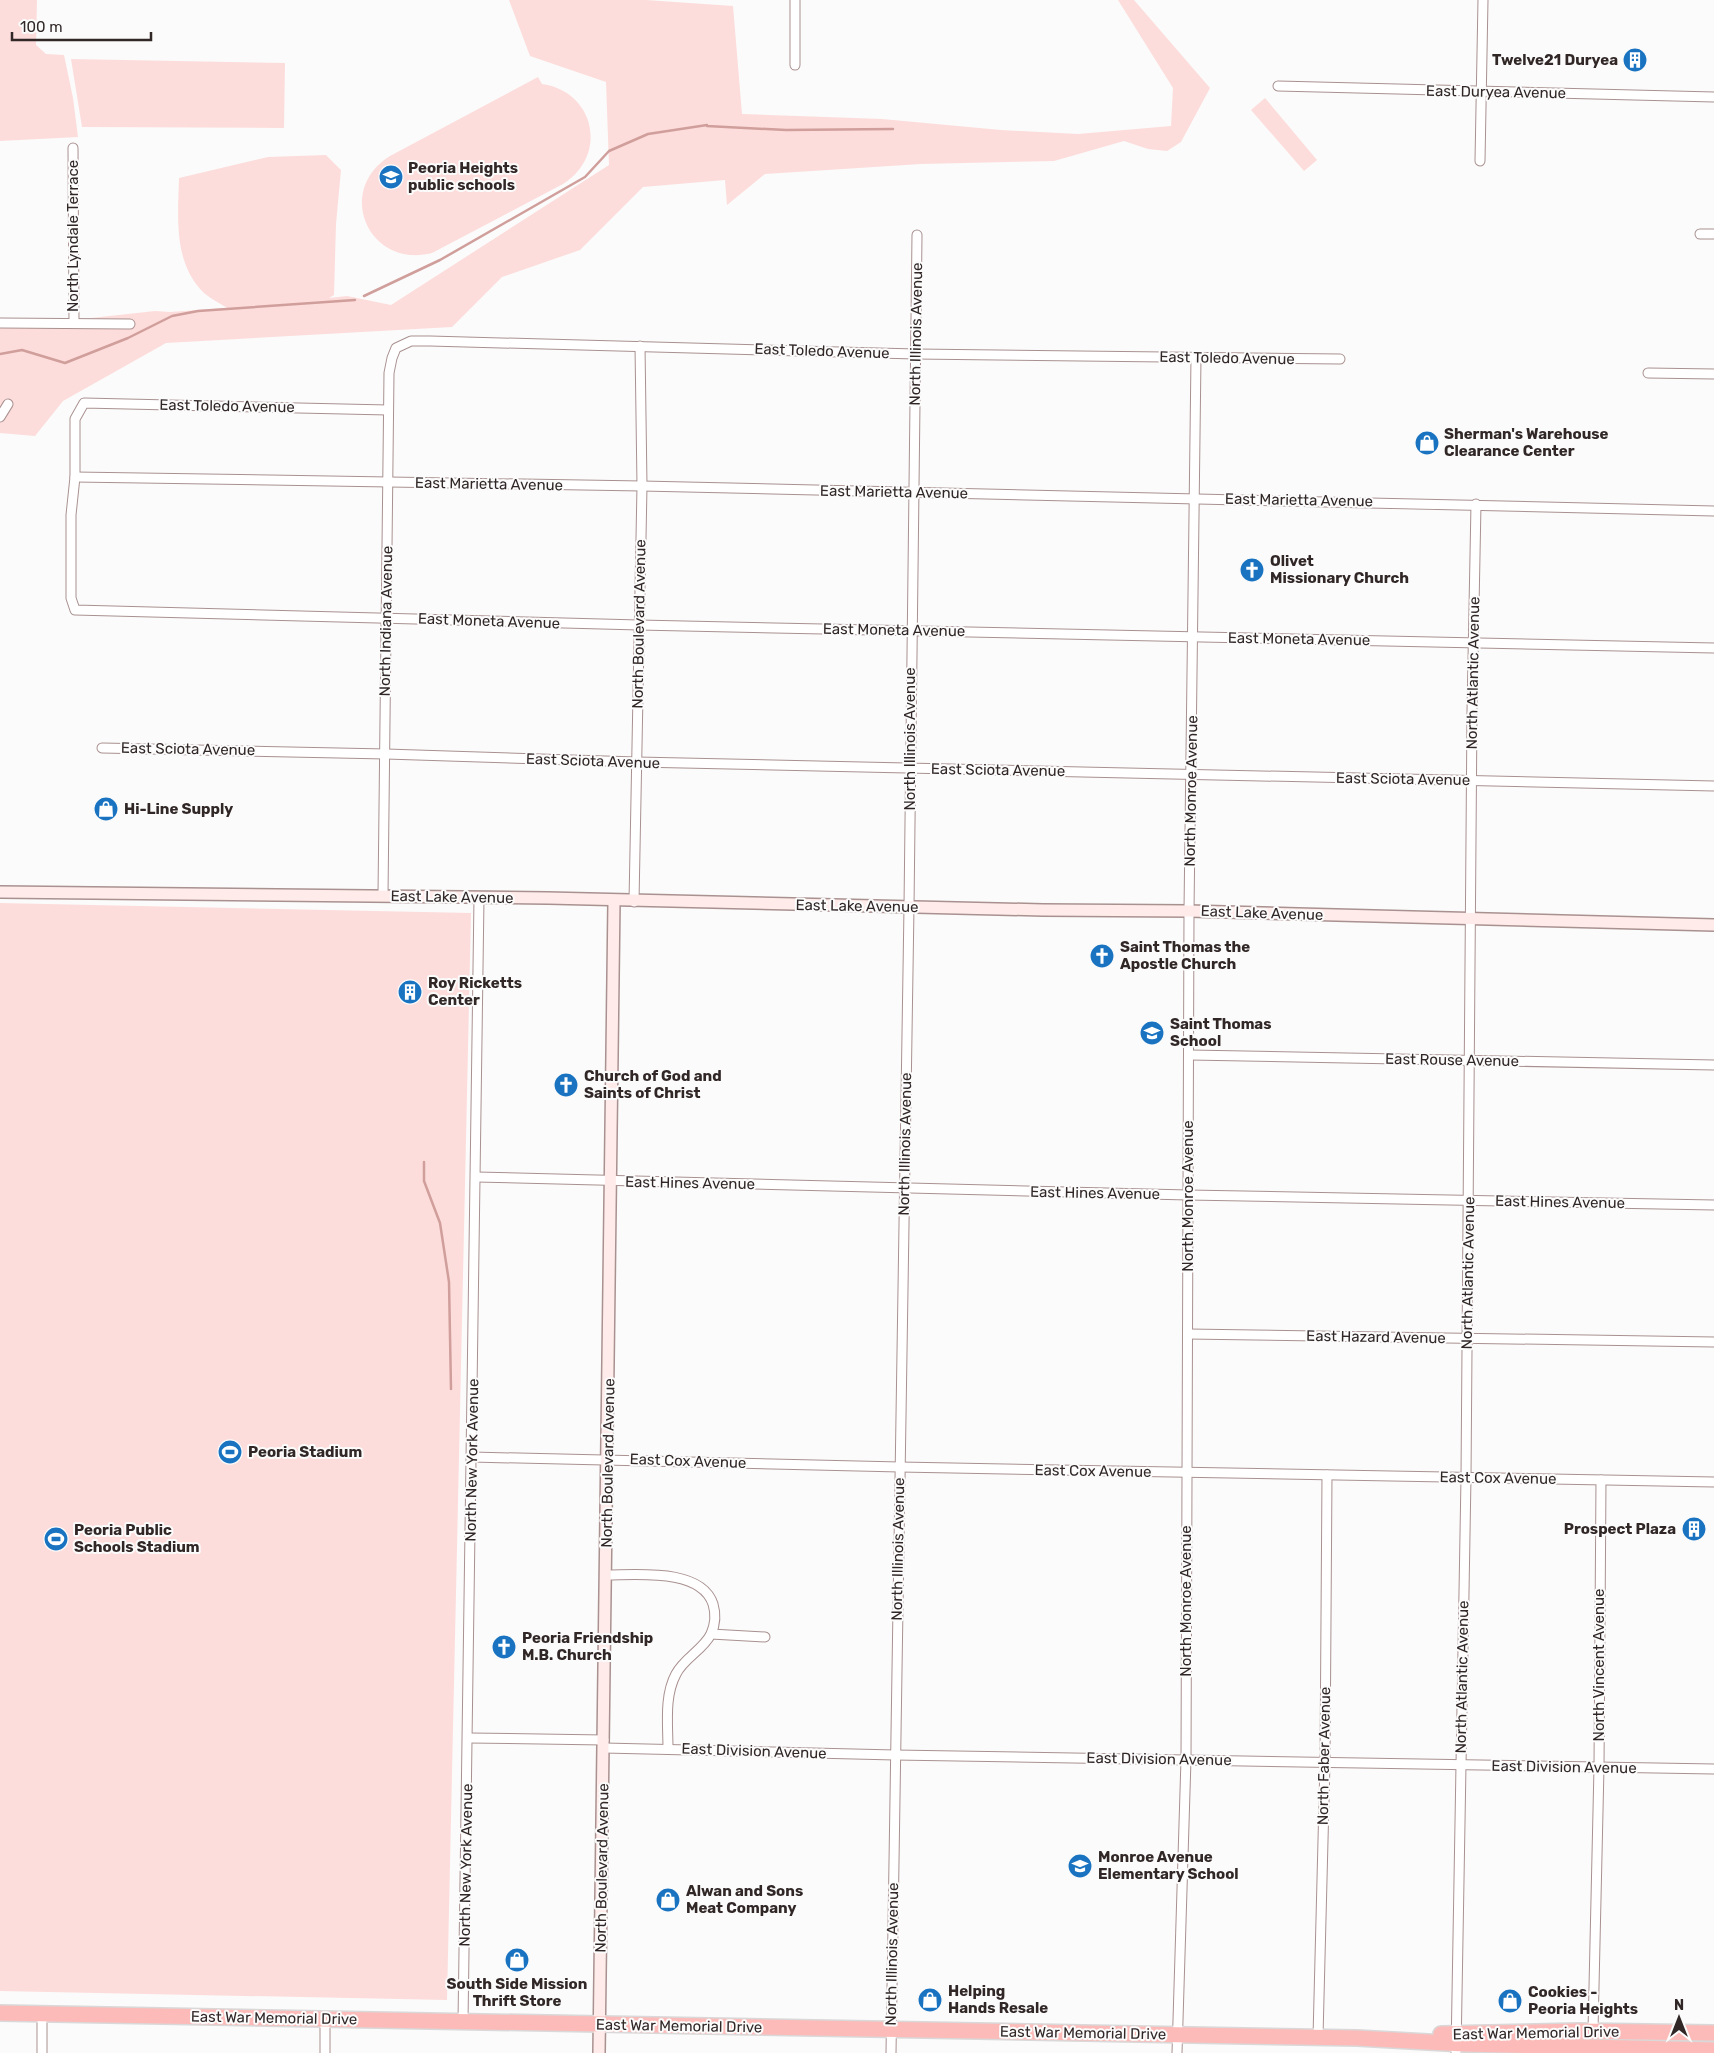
<svg xmlns="http://www.w3.org/2000/svg" width="1714" height="2053" font-family="Rubik,sans-serif">
	<style>
		.green { fill: #fcdddb }
		.lines { fill: none; stroke-linecap: round; stroke-linejoin: round }
		.stream { stroke: #d09e9b; stroke-width: 2.5 }
		.street-casing { stroke: #a99190; stroke-width: 11 }
		.secondary-casing { stroke: #a99190; stroke-width: 14 }
		.highway-casing { stroke: #dad8d8; stroke-width: 18 }
		.street { stroke: #fff; stroke-width: 9 }
		.secondary { stroke: #feebea; stroke-width: 11 }
		.highway { stroke: #fcbbb8; stroke-width: 15 }
		.labels { text-anchor: middle; stroke-width: 4; stroke-linejoin: round; paint-order: stroke }
		.poi-label { font-size: 15px; font-weight: bold; fill: #312727; stroke: #fbfbfb; text-anchor: start }
		.street-label { font-size: 15px; fill: #312727; stroke: #fbfbfb }
	</style>
	<rect width="100%" height="100%" fill="#fbfbfb"/>
	<g class="green">
		<polygon points="0,0 37,0 36,45 46,54 64,55 73,98 78,137 0,141"/>
		<path d="M 509,0 L 646,0 L 733,6 L 742,114 L 882,119 L 1001,130 L 1078,134 L 1171,126 L 1173,88 L 1118,0 L 1134,0 L 1210,88 L 1181,142 L 1167,151 L 1148,149 L 1124,141 L 1054,161 L 921,164 L 765,174 L 727,205 L 725,180 L 643,187 L 580,250 L 502,277 L 452,327 L 166,343 L 63,401 L 35,436 L 0,433 L 0,328 L 155,311 L 170,312 L 227,308 C 220,303 211,299 204,293 C 173,263 178,217 179,178 L 268,157 L 326,155 L 341,170 L 336,224 L 334,295 L 329,298 L 347,296 L 391,305 L 609,165 L 606,82 L 530,56 Z"/>
		<polygon points="71,59 285,63 284,128 82,127"/>
		<path d="M 538,77 L 542,84 C 596,92 608,156 563,184 L 432,253 C 369,269 334,191 390,156 Z"/>
		<polygon points="1265,98 1317,160 1304,171 1251,110"/>
		<polygon points="0,903 471,913 447,2000 0,1991"/>
	</g>
	<g class="lines">
		<g class="stream">
			<polyline points="364,296 440,260 585,177 609,151 648,134 707,125 707,126 786,130 893,129"/>
			<polyline points="0,354 22,350 65,363 128,338 172,316 198,311 355,300"/>
			<polyline points="424,1162 424,1181 440,1223 449,1282 451,1389"/>
		</g>
		<defs>
			<g id="street">
				<polyline points="795,65 795,0"/>
				<polyline points="1278,86 1714,97"/>
				<polyline points="73,148 74,323"/>
				<polyline points="1480,161 1483,0"/>
				<polyline points="1700,234 1714,234"/>
				<polyline points="0,323 130,324"/>
				<polyline points="1648,373 1714,374"/>
				<polyline points="388,410 84,403 75,419 75,477 71,515 71,598 75,610 639,625 1714,648"/>
				<polyline points="0,417 8,404"/>
				<polyline points="75,477 642,486 1714,511"/>
				<polyline points="102,748 386,754 637,762 1714,786"/>
				<polyline points="383,895 389,373 392,358 396,348 411,341 430,341 916,354 1340,359"/>
				<polyline points="634,902 642,486 640,346"/>
				<polyline points="1190,1055 1714,1065"/>
				<polyline points="476,1177 1188,1195 1714,1205"/>
				<polyline points="1188,1334 1714,1342"/>
				<polyline points="472,1457 900,1467 1714,1482"/>
				<path d="M 607,1575 C 637,1575 701,1568 713,1604 C 716,1614 715,1625 711,1634 C 703,1650 684,1658 676,1674 C 664,1696 668,1725 668,1749"/>
				<polyline points="711,1634 765,1637"/>
				<polyline points="469,1738 604,1740"/>
				<polyline points="604,1748 895,1755 1714,1769"/>
				<polyline points="463,2022 479,898"/>
				<polyline points="1593,2031 1599,1767 1601,1480"/>
				<polyline points="1318,2037 1325,1762 1327,1475"/>
				<polyline points="42,2053 42,2014"/>
				<polyline points="325,2053 325,2019"/>
				<polyline points="891,2053 909,907 917,235"/>
				<polyline points="1177,2053 1186,1759 1189,911 1196,357"/>
				<polyline points="1456,2053 1466,1477 1472,711 1476,504"/>
			</g>
			<g id="secondary">
				<polyline points="0,892 548,898 1043,910 1189,911 1714,925"/>
				<polyline points="599,2053 614,901"/>
			</g>
			<g id="highway">
				<polyline points="0,2013 1357,2038 1464,2044 1714,2050"/>
				<polyline points="1441,2034 1579,2031 1714,2033"/>
			</g>
		</defs>
		<use href="#street" class="street-casing"/>
		<use href="#secondary" class="secondary-casing"/>
		<use href="#highway" class="highway-casing"/>
		<use href="#street" class="street"/>
		<use href="#secondary" class="secondary"/>
		<use href="#highway" class="highway"/>
	</g>
	<defs>
		<symbol id="building-disc" viewBox="-11 -11 22 22"><circle r="9.5" fill="#1973c0" stroke="#fbfbfb"/><path d="M-4-6H4V6H1V3H-1V6H-4ZM-2.5-4.3h1.7v1.8h-1.7ZM.8-4.3h1.7v1.8H.8ZM-2.5-1h1.7V.8h-1.7ZM.8-1h1.7V.8H.8Z" fill="#fff"/></symbol>
		<symbol id="school-disc" viewBox="-11 -11 22 22"><circle r="9.5" fill="#1973c0" stroke="#fbfbfb"/><path d="M0-5L7-2L0 1L-7-2ZM-4 1L0 2.5L4 1V4Q0 6-4 4Z" fill="#fff"/></symbol>
		<symbol id="shop-disc" viewBox="-11 -11 22 22"><circle r="9.5" fill="#1973c0" stroke="#fbfbfb"/><path d="M-5-2.5h2.3a2.7 3.5 0 0 1 5.4 0H5L5.5 6h-11ZM-1.5-2.5h3a1.5 2.3 0 0 0-3 0Z" fill="#fff"/></symbol>
		<symbol id="church-disc" viewBox="-11 -11 22 22"><circle r="9.5" fill="#1973c0" stroke="#fbfbfb"/><path d="M-1.2-6h2.4v3.5h3.3v2.4h-3.3V6h-2.4V-.1h-3.3v-2.4h3.3Z" fill="#fff"/></symbol>
		<symbol id="stadium-disc" viewBox="-11 -11 22 22"><circle r="9.5" fill="#1973c0" stroke="#fbfbfb"/><path d="M0-5a6.5 5 0 1 0 0 10a6.5 5 0 1 0 0-10ZM-3.5-1.8h7v3.6h-7Z" fill="#fff"/></symbol>
	</defs>
	<g fill-rule="evenodd">
		<use href="#building-disc" x="1621" y="46" width="28" height="28"/>
		<use href="#school-disc" x="377" y="163" width="28" height="28"/>
		<use href="#shop-disc" x="1413" y="429" width="28" height="28"/>
		<use href="#church-disc" x="1238" y="556" width="28" height="28"/>
		<use href="#shop-disc" x="92" y="795" width="28" height="28"/>
		<use href="#church-disc" x="1088" y="942" width="28" height="28"/>
		<use href="#building-disc" x="396" y="978" width="28" height="28"/>
		<use href="#school-disc" x="1138" y="1019" width="28" height="28"/>
		<use href="#church-disc" x="552" y="1071" width="28" height="28"/>
		<use href="#stadium-disc" x="216" y="1438" width="28" height="28"/>
		<use href="#building-disc" x="1680" y="1515" width="28" height="28"/>
		<use href="#stadium-disc" x="42" y="1525" width="28" height="28"/>
		<use href="#church-disc" x="490" y="1633" width="28" height="28"/>
		<use href="#school-disc" x="1066" y="1852" width="28" height="28"/>
		<use href="#shop-disc" x="654" y="1886" width="28" height="28"/>
		<use href="#shop-disc" x="503" y="1946" width="28" height="28"/>
		<use href="#shop-disc" x="916" y="1986" width="28" height="28"/>
		<use href="#shop-disc" x="1496" y="1987" width="28" height="28"/>
	</g>
	<g class="labels">
		<g class="poi-label">
			<text x="1618" y="65" text-anchor="end">Twelve21 Duryea</text>
			<text x="408" y="173">Peoria Heights<tspan x="408" dy="17">public schools</tspan></text>
			<text x="1444" y="439">Sherman's Warehouse<tspan x="1444" dy="17">Clearance Center</tspan></text>
			<text x="1270" y="566">Olivet<tspan x="1270" dy="17">Missionary Church</tspan></text>
			<text x="124" y="814">Hi-Line Supply</text>
			<text x="1120" y="952">Saint Thomas the<tspan x="1120" dy="17">Apostle Church</tspan></text>
			<text x="428" y="988">Roy Ricketts<tspan x="428" dy="17">Center</tspan></text>
			<text x="1170" y="1029">Saint Thomas<tspan x="1170" dy="17">School</tspan></text>
			<text x="584" y="1081">Church of God and<tspan x="584" dy="17">Saints of Christ</tspan></text>
			<text x="248" y="1457">Peoria Stadium</text>
			<text x="1676" y="1534" text-anchor="end">Prospect Plaza</text>
			<text x="74" y="1535">Peoria Public<tspan x="74" dy="17">Schools Stadium</tspan></text>
			<text x="522" y="1643">Peoria Friendship<tspan x="522" dy="17">M.B. Church</tspan></text>
			<text x="1098" y="1862">Monroe Avenue<tspan x="1098" dy="17">Elementary School</tspan></text>
			<text x="686" y="1896">Alwan and Sons<tspan x="686" dy="17">Meat Company</tspan></text>
			<text x="517" y="1989" text-anchor="middle">South Side Mission<tspan x="517" dy="17">Thrift Store</tspan></text>
			<text x="948" y="1996">Helping<tspan x="948" dy="17">Hands Resale</tspan></text>
			<text x="1528" y="1997">Cookies -<tspan x="1528" dy="17">Peoria Heights</tspan></text>
		</g>
		<g class="street-label">
			<text transform="translate(1496 92) rotate(1)" y="5">East Duryea Avenue</text>
			<text transform="translate(73 236) rotate(-90)" y="5">North Lyndale Terrace</text>
			<text transform="translate(916 334) rotate(-89)" y="5">North Illinois Avenue</text>
			<text transform="translate(822 351) rotate(2)" y="5">East Toledo Avenue</text>
			<text transform="translate(1227 358) rotate(1)" y="5">East Toledo Avenue</text>
			<text transform="translate(227 406) rotate(1)" y="5">East Toledo Avenue</text>
			<text transform="translate(489 484) rotate(1)" y="5">East Marietta Avenue</text>
			<text transform="translate(894 492) rotate(1)" y="5">East Marietta Avenue</text>
			<text transform="translate(1299 500) rotate(1)" y="5">East Marietta Avenue</text>
			<text transform="translate(386 621) rotate(-89)" y="5">North Indiana Avenue</text>
			<text transform="translate(489 621) rotate(2)" y="5">East Moneta Avenue</text>
			<text transform="translate(639 624) rotate(-89)" y="5">North Boulevard Avenue</text>
			<text transform="translate(894 630) rotate(1)" y="5">East Moneta Avenue</text>
			<text transform="translate(1299 639) rotate(1)" y="5">East Moneta Avenue</text>
			<text transform="translate(1473 673) rotate(-89)" y="5">North Atlantic Avenue</text>
			<text transform="translate(910 739) rotate(-90)" y="5">North Illinois Avenue</text>
			<text transform="translate(188 749) rotate(1)" y="5">East Sciota Avenue</text>
			<text transform="translate(593 761) rotate(2)" y="5">East Sciota Avenue</text>
			<text transform="translate(998 770) rotate(1)" y="5">East Sciota Avenue</text>
			<text transform="translate(1403 779) rotate(1)" y="5">East Sciota Avenue</text>
			<text transform="translate(1191 791) rotate(-89)" y="5">North Monroe Avenue</text>
			<text transform="translate(452 897) rotate(1)" y="5">East Lake Avenue</text>
			<text transform="translate(857 906) rotate(1)" y="5">East Lake Avenue</text>
			<text transform="translate(1262 913) rotate(2)" y="5">East Lake Avenue</text>
			<text transform="translate(1452 1060) rotate(1)" y="5">East Rouse Avenue</text>
			<text transform="translate(905 1144) rotate(-89)" y="5">North Illinois Avenue</text>
			<text transform="translate(690 1183) rotate(1)" y="5">East Hines Avenue</text>
			<text transform="translate(1095 1193) rotate(1)" y="5">East Hines Avenue</text>
			<text transform="translate(1188 1196) rotate(-90)" y="5">North Monroe Avenue</text>
			<text transform="translate(1560 1202) rotate(1)" y="5">East Hines Avenue</text>
			<text transform="translate(1468 1273) rotate(-89)" y="5">North Atlantic Avenue</text>
			<text transform="translate(1376 1337) rotate(1)" y="5">East Hazard Avenue</text>
			<text transform="translate(472 1460) rotate(-89)" y="5">North New York Avenue</text>
			<text transform="translate(688 1461) rotate(2)" y="5">East Cox Avenue</text>
			<text transform="translate(608 1463) rotate(-89)" y="5">North Boulevard Avenue</text>
			<text transform="translate(1093 1471) rotate(1)" y="5">East Cox Avenue</text>
			<text transform="translate(1498 1478) rotate(1)" y="5">East Cox Avenue</text>
			<text transform="translate(898 1549) rotate(-89)" y="5">North Illinois Avenue</text>
			<text transform="translate(1186 1601) rotate(-90)" y="5">North Monroe Avenue</text>
			<text transform="translate(1599 1665) rotate(-90)" y="5">North Vincent Avenue</text>
			<text transform="translate(1462 1677) rotate(-89)" y="5">North Atlantic Avenue</text>
			<text transform="translate(754 1751) rotate(2)" y="5">East Division Avenue</text>
			<text transform="translate(1324 1756) rotate(-89)" y="5">North Faber Avenue</text>
			<text transform="translate(1159 1759) rotate(1)" y="5">East Division Avenue</text>
			<text transform="translate(1564 1767) rotate(1)" y="5">East Division Avenue</text>
			<text transform="translate(466 1865) rotate(-89)" y="5">North New York Avenue</text>
			<text transform="translate(602 1868) rotate(-89)" y="5">North Boulevard Avenue</text>
			<text transform="translate(892 1954) rotate(-89)" y="5">North Illinois Avenue</text>
			<text transform="translate(274 2018) rotate(1)" y="5">East War Memorial Drive</text>
			<text transform="translate(679 2026) rotate(1)" y="5">East War Memorial Drive</text>
			<text transform="translate(1083 2033) rotate(1)" y="5">East War Memorial Drive</text>
			<text transform="translate(1536 2033) rotate(-1)" y="5">East War Memorial Drive</text>
		</g>
	</g>
	<g transform="translate(1679 2018)" stroke="#fbfbfb" stroke-width="4" paint-order="stroke">
	<path d="M0-4L9 19L0 12L-9 19Z" fill="#312727"/>
	<text y="-8" font-size="14" font-weight="bold" text-anchor="middle" fill="#312727">N</text>
	</g>
	<path d="M12 32v8h139v-8" fill="none" stroke="#312727" stroke-width="2.5"/>
	<text x="20" y="32" font-size="15" fill="#312727" stroke="#fbfbfb" stroke-width="4" paint-order="stroke">100 m</text>
</svg>
